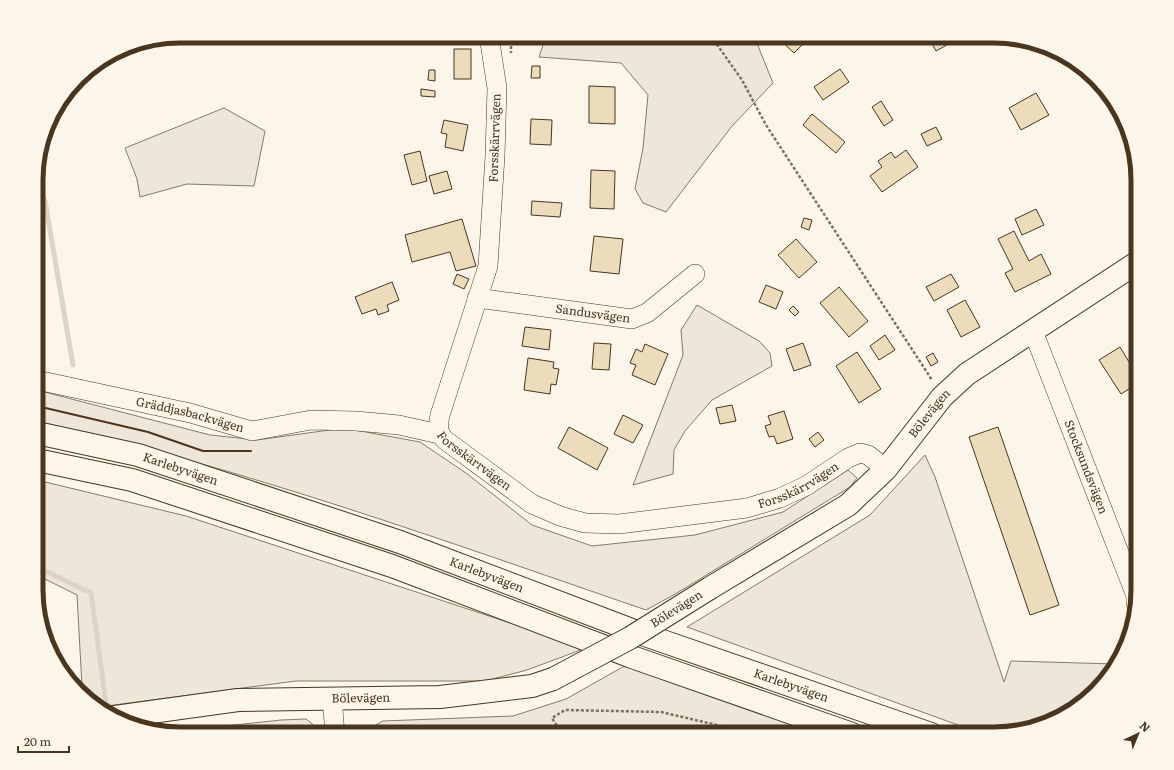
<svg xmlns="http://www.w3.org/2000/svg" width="1174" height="770" font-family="Literata,serif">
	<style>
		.green { fill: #ede6d9; stroke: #887966 }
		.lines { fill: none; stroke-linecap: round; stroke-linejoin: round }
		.stream { stroke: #dcd4c6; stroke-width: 5 }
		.building { fill: #ecdcbc; stroke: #4a3520 }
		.minor-casing { stroke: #4a3520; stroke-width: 20 }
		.major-casing { stroke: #4a3520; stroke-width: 24 }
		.highway-casing { stroke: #4a3520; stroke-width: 24 }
		.path { stroke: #7f6f5c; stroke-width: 2.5; stroke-dasharray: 3 2; stroke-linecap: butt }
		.minor { stroke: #fbf6e9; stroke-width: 19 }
		.major { stroke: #fbf6e9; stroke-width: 22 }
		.highway { stroke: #fbf6e9; stroke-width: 22 }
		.major-bridge-casing { stroke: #4a3520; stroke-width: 24; stroke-linecap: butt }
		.major-bridge { stroke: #fbf6e9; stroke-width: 22 }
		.wall { stroke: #4a3520; stroke-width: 2 }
		.labels { text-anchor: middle; stroke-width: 3; stroke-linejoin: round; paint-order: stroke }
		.street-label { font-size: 12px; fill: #4a3520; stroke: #fbf6e9 }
		.rim { fill: none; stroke: #4a3520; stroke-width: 5 }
	</style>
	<rect width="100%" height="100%" fill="#fbf6e9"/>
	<g class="green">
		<polygon points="546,36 754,36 773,83 732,126 666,212 643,203 635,189 643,148 648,95 621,63 539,57"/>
		<polygon points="224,108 265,131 254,186 187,184 140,197 137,179 125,148"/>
		<polygon points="697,305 759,341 770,353 772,366 712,400 685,431 674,450 673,474 633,485 683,355 681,330"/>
		<path d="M 37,390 L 210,435 L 257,440 L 344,428 L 420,442 L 466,473 L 532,525 L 592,546 L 695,535 L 783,512 L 848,470 L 857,478 L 850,487 L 677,593 L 646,610 C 445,541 245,468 37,422 Z"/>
		<polygon points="925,455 935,477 1004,682 1011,661 1116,664 1114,670 1066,715 1003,734 983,734 687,627 870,515"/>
		<polygon points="1138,457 1138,493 1132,465"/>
		<polygon points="37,480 186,516 586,648 527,670 485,681 296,681 99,707 82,686 77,595 37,575"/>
		<polygon points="628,664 822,734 365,734 367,730 383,721 513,716 566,699"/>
		<polygon points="306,719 316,727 317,734 180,734 169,732 281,720"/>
	</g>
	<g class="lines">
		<g class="stream">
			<polyline points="37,184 45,201 73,365"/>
			<polyline points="37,567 91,593 106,703"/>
		</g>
	</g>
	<g class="building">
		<polygon points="781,36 810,36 810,37 794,53 779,39"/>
		<polygon points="928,36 963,36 936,51"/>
		<rect x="454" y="49" width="17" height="30"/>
		<polygon points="532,66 540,66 540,78 531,78"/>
		<polygon points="840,69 849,82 823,100 814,87"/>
		<polygon points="429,70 435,70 435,81 428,80"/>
		<polygon points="589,86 615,87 615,124 589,123"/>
		<polygon points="421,89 435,91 435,97 421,96"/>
		<polygon points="1036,93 1049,115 1021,130 1009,108"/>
		<polygon points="881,101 893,120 884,126 872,107"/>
		<polygon points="812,114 845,142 836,153 803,125"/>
		<polygon points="531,119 552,120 551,145 530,144"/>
		<polygon points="444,120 468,125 463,151 445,147 447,134 441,133"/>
		<polygon points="936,127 942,139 927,146 921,134"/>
		<polygon points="906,150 918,167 882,192 870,176 882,167 878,161 891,152 895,158"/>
		<polygon points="420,151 427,181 412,185 404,155"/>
		<polygon points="591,170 615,171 614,209 590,208"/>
		<polygon points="447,171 452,189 434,194 429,176"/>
		<polygon points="532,201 562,203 560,217 531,215"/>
		<polygon points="1036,209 1044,225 1022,235 1015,219"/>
		<polygon points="804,218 812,220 809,230 801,227"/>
		<polygon points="462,219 476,266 456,271 450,252 412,262 405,235"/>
		<polygon points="1014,231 1029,261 1041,254 1051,274 1015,292 1005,273 1013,269 998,239"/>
		<polygon points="594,236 623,239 619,274 590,271"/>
		<polygon points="796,239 817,262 799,278 778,255"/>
		<polygon points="457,274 469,279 464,289 453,284"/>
		<polygon points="951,274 959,287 934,301 926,287"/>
		<polygon points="392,282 399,300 387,305 389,311 378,315 376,309 362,314 355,297"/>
		<polygon points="766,285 783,292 776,309 759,302"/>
		<polygon points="839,287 868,321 849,337 820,303"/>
		<polygon points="965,300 980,327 961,337 947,310"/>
		<polygon points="793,306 799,312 795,316 789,310"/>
		<polygon points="525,327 551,330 549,350 522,346"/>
		<polygon points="885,335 895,350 879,360 870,346"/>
		<polygon points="594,343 611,344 609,370 592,369"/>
		<polygon points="803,343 811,365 794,371 786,349"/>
		<polygon points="645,344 668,354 655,385 632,375 636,365 630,363 636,349 642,352"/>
		<polygon points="1120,347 1129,362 1138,356 1138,383 1121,394 1099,360"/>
		<polygon points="857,352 881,389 859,403 836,366"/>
		<polygon points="933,353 938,362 931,366 926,357"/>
		<polygon points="528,358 554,362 553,368 559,369 556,385 551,384 550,394 524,390"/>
		<polygon points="732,405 736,421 720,424 716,408"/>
		<polygon points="784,411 793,439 777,444 774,436 769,437 765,426 771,424 768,416"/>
		<polygon points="623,415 643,425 633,443 614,434"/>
		<polygon points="569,427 608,448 597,470 558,448"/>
		<polygon points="998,427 1059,605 1030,615 969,437"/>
		<polygon points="818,432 824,440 815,447 809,439"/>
	</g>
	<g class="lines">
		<defs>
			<g id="minor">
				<path id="s1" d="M 489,36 L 497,88 L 495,156 L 488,266 L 440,415 C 438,426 437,432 445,440 L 532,504 L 560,516 L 585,523 L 619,524 L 747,508 L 780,498 L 806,486 L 848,458 L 860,453 L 868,455 L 886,469"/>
				<path id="s2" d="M 477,298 L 632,319 L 647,313 L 695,274"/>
				<path id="s3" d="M 1033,331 L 1136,596 L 1136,603"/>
				<path id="s4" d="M 37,380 L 190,413 L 252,431 L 311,420 L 356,421 L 399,425 L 439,434"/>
				<polyline points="332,698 335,734"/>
			</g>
			<g id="major">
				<path id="s5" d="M 710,588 L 848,505 L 886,469 L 942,397 L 967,374 L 1138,262"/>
				<path id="s6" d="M 115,717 L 238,700 L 440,697 L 532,686 L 553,679"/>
			</g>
			<g id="highway">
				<path id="s7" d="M 37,433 L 138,455 L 400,542 L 645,635 L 931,734"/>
				<polyline points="37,460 132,480 392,566 632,657 852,734"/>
			</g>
		</defs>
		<use href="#minor" class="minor-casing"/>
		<use href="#major" class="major-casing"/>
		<use href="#highway" class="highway-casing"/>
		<g class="path">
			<polyline points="511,36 511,53"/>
			<polyline points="711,36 742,80 766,125 932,380"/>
			<polyline points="562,734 552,718 565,710 661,712 721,726 742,734"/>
		</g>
		<use href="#minor" class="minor"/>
		<use href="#major" class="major"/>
		<use href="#highway" class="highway"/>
		<defs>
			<g id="major-bridge">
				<path id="s8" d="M 553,679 L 630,638 L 710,588"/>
			</g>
		</defs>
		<use href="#major-bridge" class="major-bridge-casing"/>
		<use href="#major-bridge" class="major-bridge"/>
		<polyline class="wall" points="37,406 148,432 203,451 251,451"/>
	</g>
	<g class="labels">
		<g class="street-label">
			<text transform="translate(495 138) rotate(-88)" y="4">Forsskärrvägen</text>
			<text dy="4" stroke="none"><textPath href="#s2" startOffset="117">Sandusvägen</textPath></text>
			<text dy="4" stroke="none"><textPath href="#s5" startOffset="284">Bölevägen</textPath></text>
			<text dy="4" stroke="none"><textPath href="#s4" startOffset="157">Gräddjasbackvägen</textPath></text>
			<text dy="4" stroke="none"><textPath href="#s1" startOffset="450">Forsskärrvägen</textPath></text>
			<text dy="4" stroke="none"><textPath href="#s3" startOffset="146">Stocksundsvägen</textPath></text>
			<text dy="4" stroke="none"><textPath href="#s7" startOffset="148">Karlebyvägen</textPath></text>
			<text dy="4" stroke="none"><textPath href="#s1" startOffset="798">Forsskärrvägen</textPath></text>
			<text dy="4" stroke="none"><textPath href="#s7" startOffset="472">Karlebyvägen</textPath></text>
			<text dy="4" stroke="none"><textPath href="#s8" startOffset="142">Bölevägen</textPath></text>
			<text dy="4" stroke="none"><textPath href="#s7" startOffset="796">Karlebyvägen</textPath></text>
			<text dy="4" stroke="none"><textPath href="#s6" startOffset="247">Bölevägen</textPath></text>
		</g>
	</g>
	<path d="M0 0H1174V770H0ZM180 43H994A137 137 0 0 1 1131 180V590A137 137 0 0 1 994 727H180A137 137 0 0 1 43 590V180A137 137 0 0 1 180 43Z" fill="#fbf6e9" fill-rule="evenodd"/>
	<path class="rim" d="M180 43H994A137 137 0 0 1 1131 180V590A137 137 0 0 1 994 727H180A137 137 0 0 1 43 590V180A137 137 0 0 1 180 43Z"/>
	<g transform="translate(1138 734) rotate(44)" stroke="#fbf6e9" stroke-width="3" paint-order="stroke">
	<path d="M0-3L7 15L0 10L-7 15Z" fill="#4a3520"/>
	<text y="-6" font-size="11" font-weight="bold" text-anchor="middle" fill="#4a3520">N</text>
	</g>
	<path d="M18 746v6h51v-6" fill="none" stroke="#4a3520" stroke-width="2"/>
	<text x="24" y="746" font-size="12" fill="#4a3520" stroke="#fbf6e9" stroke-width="3" paint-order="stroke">20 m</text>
</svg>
